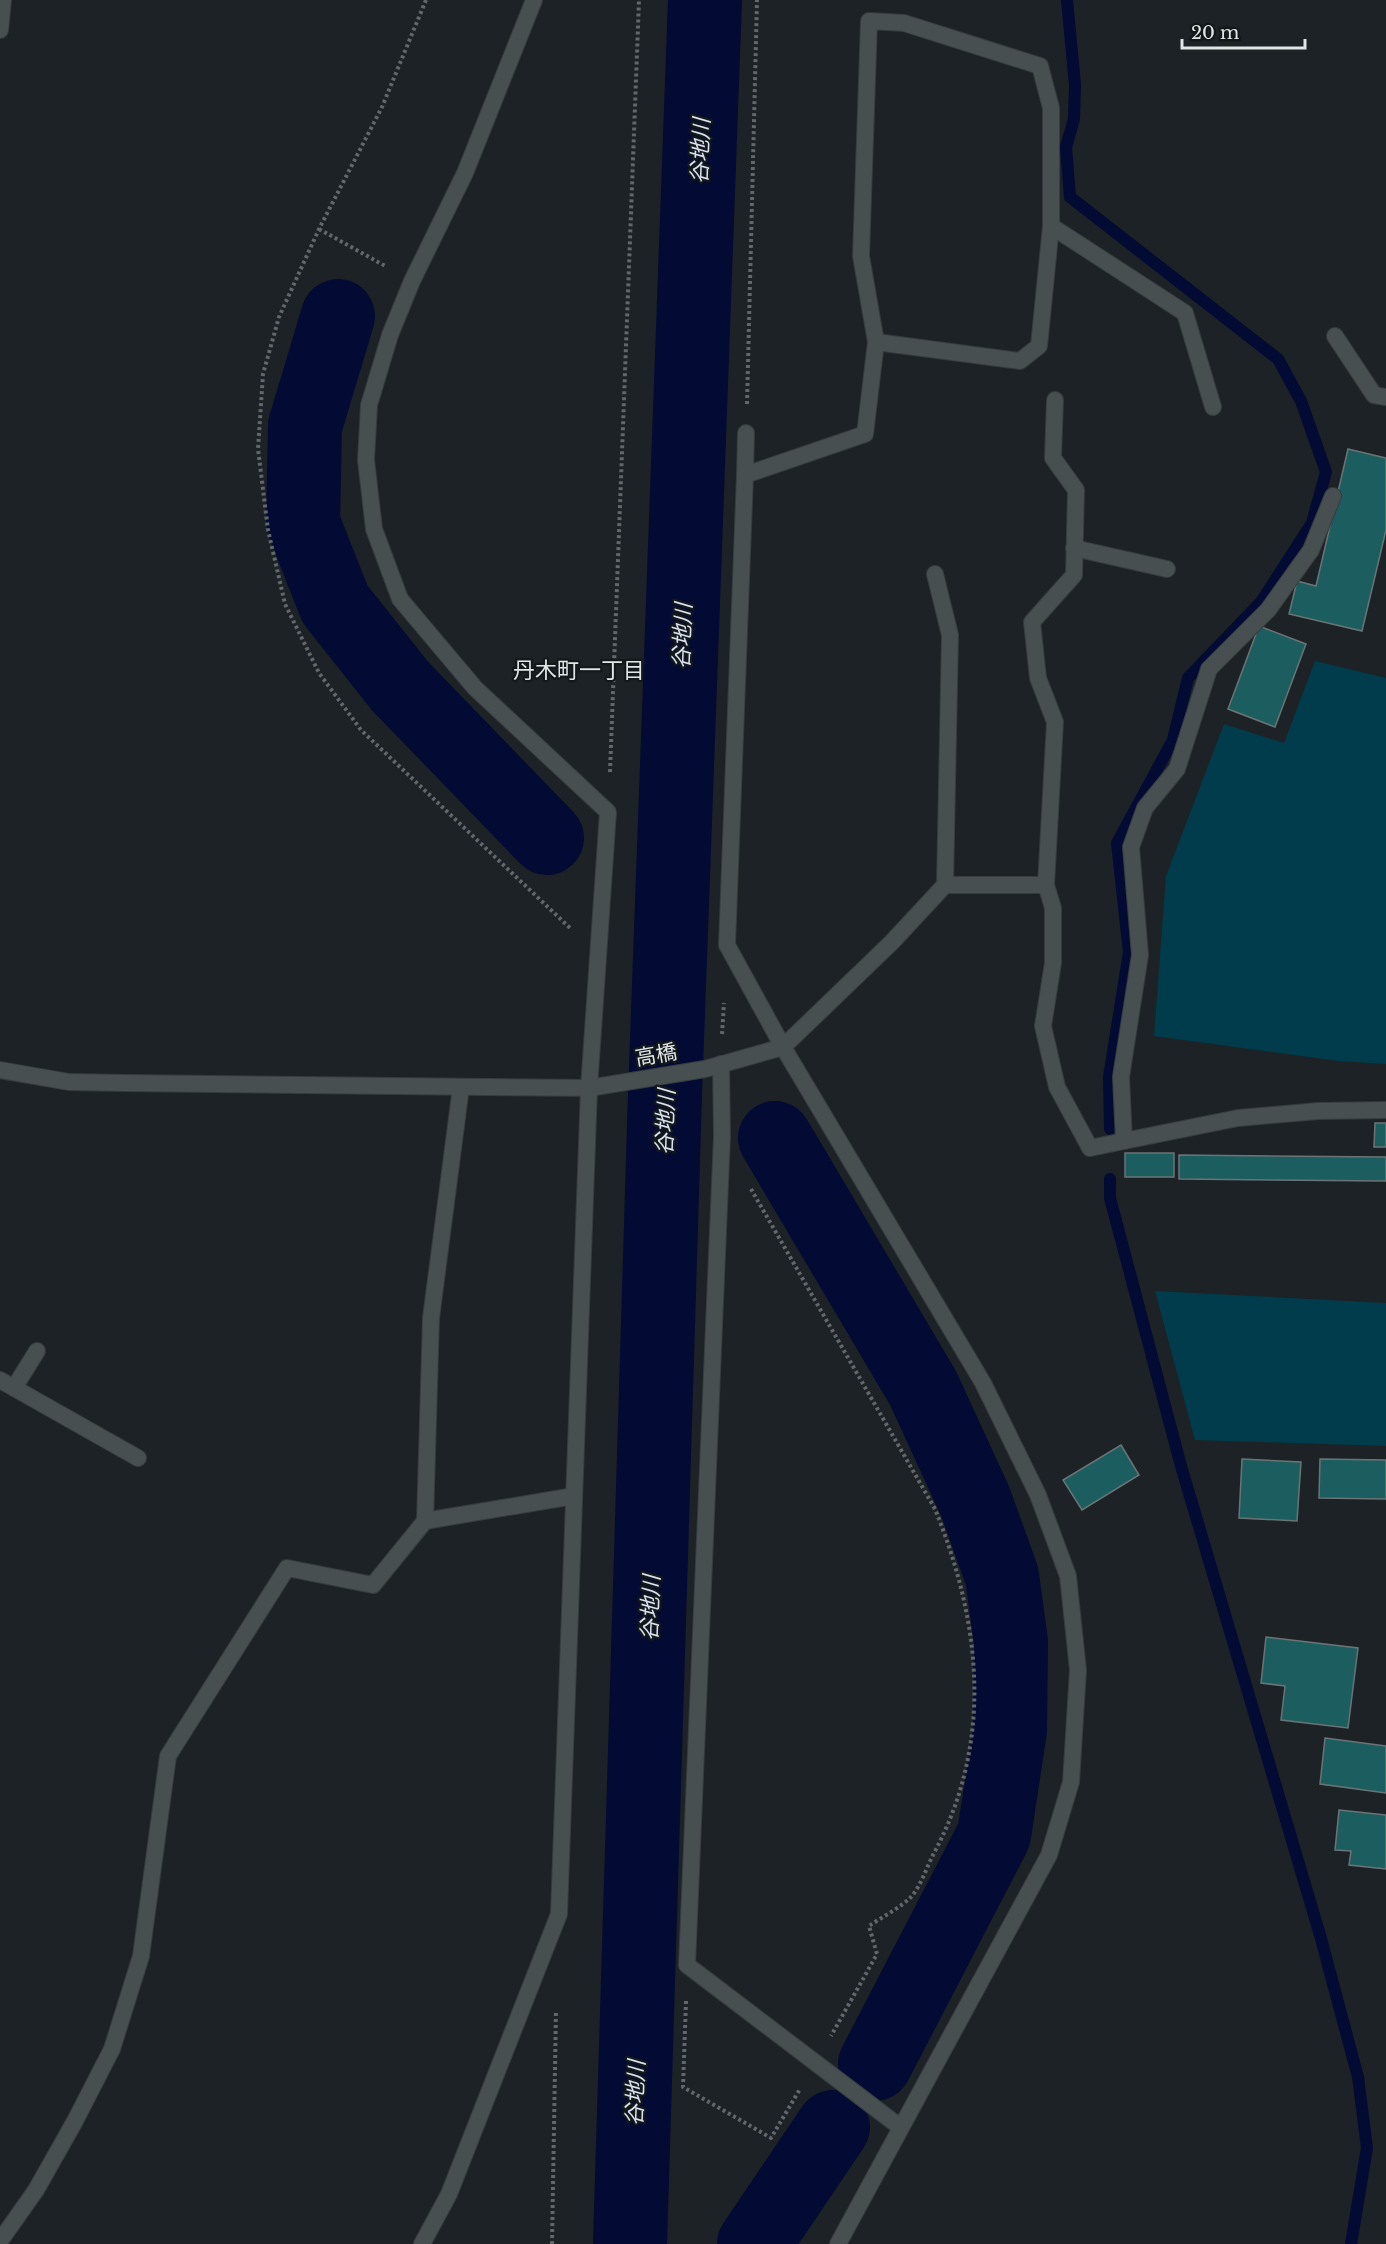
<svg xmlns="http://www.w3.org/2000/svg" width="1386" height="2244" font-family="'Libre Baskerville','Noto Sans JP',serif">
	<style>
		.green { fill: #003c4b }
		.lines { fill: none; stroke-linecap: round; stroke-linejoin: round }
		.stream { stroke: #030a33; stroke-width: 12 }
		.river { stroke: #030a33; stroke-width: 74 }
		.building { fill: #1c5e60; stroke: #6b7474; stroke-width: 1.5 }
		.service-casing { stroke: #363c3e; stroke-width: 18 }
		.minor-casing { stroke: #363c3e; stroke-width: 18 }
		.secondary-casing { stroke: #363c3e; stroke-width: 18 }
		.path { stroke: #62676a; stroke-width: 4; stroke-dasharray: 3 3; stroke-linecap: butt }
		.service { stroke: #474f51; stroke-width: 16 }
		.minor { stroke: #474f51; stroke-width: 16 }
		.secondary { stroke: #474f51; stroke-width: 16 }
		.labels { text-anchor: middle; stroke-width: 4.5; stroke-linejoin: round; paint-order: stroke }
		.street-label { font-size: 21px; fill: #e0e5e6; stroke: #13191b }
		.water-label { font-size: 22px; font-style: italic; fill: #dae1f0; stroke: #13191b }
		.neighbourhood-label { font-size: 22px; fill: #e0e5e6; stroke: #13191b }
	</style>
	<rect width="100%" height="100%" fill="#1c2225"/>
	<g class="green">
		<polygon points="1315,661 1386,678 1386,1064 1339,1061 1154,1036 1166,876 1224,724 1284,743"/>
		<polygon points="1155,1291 1386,1303 1386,1446 1195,1440"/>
	</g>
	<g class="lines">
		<g class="stream">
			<polyline points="1067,0 1075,85 1074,119 1066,147 1070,197 1278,359 1301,401 1326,472 1312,523 1261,602 1188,678 1173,740 1117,843 1129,952 1109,1077 1110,1129"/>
			<polyline points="1110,1179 1110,1198 1181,1466 1320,1935 1358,2077 1367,2148 1351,2244"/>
		</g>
		<g class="river">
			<polyline points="338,316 305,426 303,523 335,604 400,686 547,838"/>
			<polyline points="775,1138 923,1388 975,1501 1002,1576 1011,1642 1010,1730 994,1835 875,2064"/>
			<polyline points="630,2244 665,1094 705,0"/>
			<polyline points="754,2244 833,2127"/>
		</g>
	</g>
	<g class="building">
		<polygon points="1348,449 1386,458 1386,530 1362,631 1289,614 1297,581 1316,586"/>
		<polygon points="1259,626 1306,644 1275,727 1228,709"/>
		<polygon points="1375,1123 1386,1123 1386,1147 1374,1147"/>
		<rect x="1125" y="1153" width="49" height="24"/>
		<polygon points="1179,1155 1386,1157 1386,1181 1179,1179"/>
		<polygon points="1121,1445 1139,1475 1082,1510 1063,1480"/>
		<polygon points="1242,1459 1301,1462 1297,1521 1239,1518"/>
		<polygon points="1320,1459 1386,1460 1386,1499 1319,1498"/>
		<polygon points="1266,1637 1358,1648 1348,1728 1281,1720 1285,1686 1261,1683"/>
		<polygon points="1325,1738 1386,1746 1386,1793 1320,1784"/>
		<polygon points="1339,1810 1386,1815 1386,1869 1349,1865 1351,1851 1335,1850"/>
	</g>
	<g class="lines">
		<defs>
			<g id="service">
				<polyline points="1335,336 1374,395 1386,397"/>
				<polyline points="1333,496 1311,550 1268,610 1209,669 1177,769 1145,808 1131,847 1140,955 1121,1077 1124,1141 1238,1118 1318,1111 1386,1110"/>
				<polyline points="425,1521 431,1318 461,1087"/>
			</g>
			<g id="minor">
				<polyline points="876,342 1020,361 1039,346 1051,226"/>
				<polyline points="745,475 746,433"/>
				<polyline points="1074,548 1167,569"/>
				<polyline points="935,574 950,635 945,885"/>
				<polyline points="1046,885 1055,722 1038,678 1032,622 1074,575 1076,490 1053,458 1055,400"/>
				<polyline points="721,1064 722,1136 687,1965 900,2127"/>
				<polyline points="0,1070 69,1082 125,1083 589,1088 705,1069 783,1047 892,942 945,885 1046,885 1053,908 1053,963 1043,1026 1057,1087 1090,1148 1124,1141"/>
				<polyline points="0,1380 138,1458"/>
				<polyline points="14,1388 37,1351"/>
				<polyline points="0,2241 36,2190 75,2121 112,2049 141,1956 168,1756 287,1568 373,1585 425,1521 574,1496"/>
				<polyline points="422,2244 449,2194 559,1914 589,1088 608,812 475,688 400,599 374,529 366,460 369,405 390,335 412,281 465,173 534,0"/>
				<polyline points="838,2244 1049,1855 1071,1782 1078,1670 1068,1576 1038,1495 983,1383 783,1047 727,945 745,475 865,434 876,342 861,256 869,21 904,23 1040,66 1051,108 1051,226 1185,313 1213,407"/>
			</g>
			<polyline id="secondary" points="0,30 3,0"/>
		</defs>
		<use href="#service" class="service-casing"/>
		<use href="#minor" class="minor-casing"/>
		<use href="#secondary" class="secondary-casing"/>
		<g class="path">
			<polyline points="426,0 382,107 319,229 279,317 263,374 258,449 268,530 285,604 319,673 361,730 570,928"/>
			<polyline points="319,229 387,267"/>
			<polyline points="747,404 757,0"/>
			<polyline points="610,772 639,0"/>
			<polyline points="722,1034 724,1003"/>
			<path d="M 751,1189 L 935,1509 C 981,1623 994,1741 934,1853 C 927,1866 921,1886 911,1897 C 900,1908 882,1917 869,1926 L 877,1954 L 831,2036"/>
			<polyline points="686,2001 683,2087 771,2138 800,2089"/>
			<polyline points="552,2244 556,2010"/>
		</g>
		<use href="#service" class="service"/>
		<use href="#minor" class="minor"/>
		<use href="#secondary" class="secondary"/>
	</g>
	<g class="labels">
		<g class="street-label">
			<text transform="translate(656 1055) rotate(-10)" y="7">高橋</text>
		</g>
		<g class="water-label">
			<text transform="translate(700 151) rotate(-88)" y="8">谷地川</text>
			<text transform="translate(682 636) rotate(-88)" y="8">谷地川</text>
			<text transform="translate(665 1122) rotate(-88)" y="8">谷地川</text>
			<text transform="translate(650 1608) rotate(-88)" y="8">谷地川</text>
			<text transform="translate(635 2093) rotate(-88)" y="8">谷地川</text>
		</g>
		<g class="neighbourhood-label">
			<text x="579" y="678">丹木町一丁目</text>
		</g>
	</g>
	<path d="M1182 39v9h123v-9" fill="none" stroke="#e0e5e6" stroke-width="3"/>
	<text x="1191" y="39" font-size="18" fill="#e0e5e6" stroke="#13191b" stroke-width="4.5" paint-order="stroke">20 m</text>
</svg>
